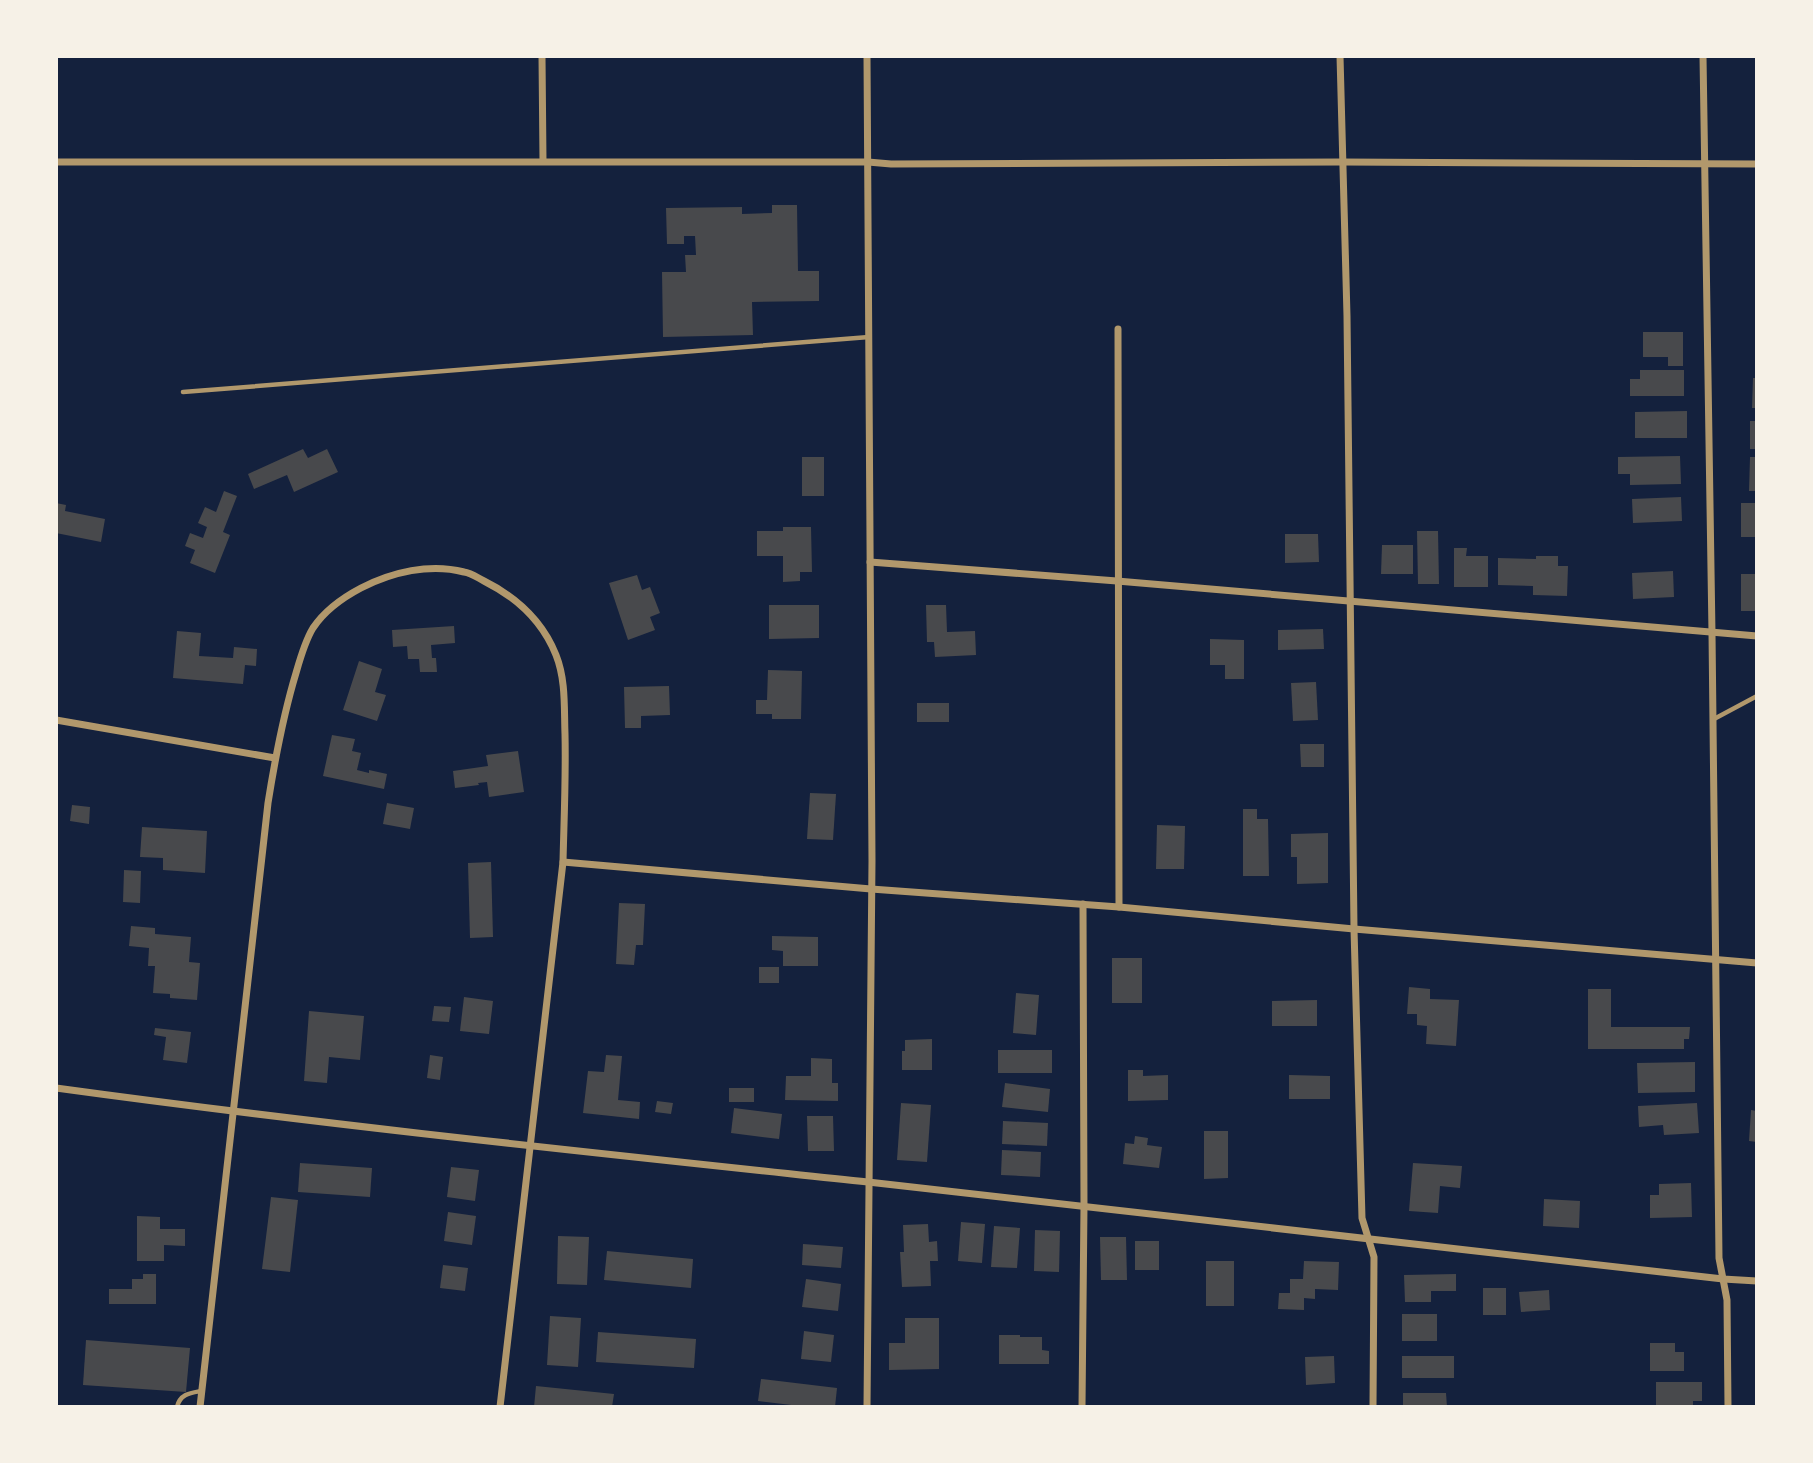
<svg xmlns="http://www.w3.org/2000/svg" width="1813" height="1463" font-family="'Asap Condensed',sans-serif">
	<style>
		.building { fill: #48494c }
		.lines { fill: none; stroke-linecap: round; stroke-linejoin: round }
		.service { stroke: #b1986c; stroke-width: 4.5 }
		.minor { stroke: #b1986c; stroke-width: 7 }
	</style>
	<rect width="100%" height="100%" fill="#14213d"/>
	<g class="building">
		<polygon points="772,205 797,205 798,271 819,271 819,301 752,302 753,335 663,337 662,272 686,272 685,255 696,255 695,236 684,236 684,244 667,244 666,208 742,207 742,214 772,213"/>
		<polygon points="1643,332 1683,332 1683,366 1668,366 1668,357 1643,357"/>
		<polygon points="1640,370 1684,370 1684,396 1630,396 1630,379 1640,379"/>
		<polygon points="1753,378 1757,378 1757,408 1752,408"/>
		<polygon points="1687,411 1687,438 1635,438 1635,412"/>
		<rect x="1750" y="421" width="7" height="28"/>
		<polygon points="303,449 308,458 327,449 338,472 294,492 287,475 254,489 248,474"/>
		<polygon points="1680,456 1681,484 1630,485 1630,474 1618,474 1618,457"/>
		<rect x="802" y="457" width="22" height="39"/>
		<polygon points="1750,457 1757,457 1757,491 1749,491"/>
		<polygon points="224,491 237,496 223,532 230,535 215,573 190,563 195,550 185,546 190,533 203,538 207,527 198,523 205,507 216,512"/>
		<polygon points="1681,497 1682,521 1633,523 1632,499"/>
		<polygon points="56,503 66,505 65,511 105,519 101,542 56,533"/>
		<rect x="1741" y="503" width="16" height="34"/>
		<polygon points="783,527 811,527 812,572 800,572 800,581 783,582 783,556 757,556 757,531 783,531"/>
		<polygon points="1417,531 1438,531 1439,584 1418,584"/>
		<polygon points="1285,534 1318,534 1319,562 1285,563"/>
		<polygon points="1382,545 1413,545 1413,574 1381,574"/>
		<polygon points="1454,548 1467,548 1466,556 1488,556 1488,587 1454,587"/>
		<polygon points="1536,556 1558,556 1558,566 1568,566 1567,596 1533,595 1533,586 1498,585 1498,558 1536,559"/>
		<polygon points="1673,571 1674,597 1633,599 1632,573"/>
		<rect x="1741" y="574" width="16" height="37"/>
		<polygon points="637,575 642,590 650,587 660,613 650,617 655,630 628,640 609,583"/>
		<polygon points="769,605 819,605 819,638 769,639"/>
		<polygon points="926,605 946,605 947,632 975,631 976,655 935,657 934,642 927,642"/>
		<polygon points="454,626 455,643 431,645 432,658 436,658 437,672 420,672 419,659 408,659 407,646 393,647 392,630"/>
		<polygon points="1323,629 1324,649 1278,650 1278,630"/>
		<polygon points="177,631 201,633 199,656 233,658 234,647 257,649 256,666 245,665 243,684 173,678"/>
		<polygon points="1210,639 1244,640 1244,679 1225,679 1225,665 1210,665"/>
		<polygon points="359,661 382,669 375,692 386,695 377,721 343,710"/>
		<polygon points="768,670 802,671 801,719 772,719 772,714 756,714 756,700 767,700"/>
		<polygon points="1316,682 1318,720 1293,721 1291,683"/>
		<polygon points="669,686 670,715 641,716 641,728 625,728 624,687"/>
		<rect x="917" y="703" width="32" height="19"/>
		<polygon points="332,735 355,739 352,751 361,753 357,770 369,773 369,770 387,774 384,789 323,776"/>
		<polygon points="1300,744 1324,744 1324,767 1301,767"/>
		<polygon points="518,751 524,792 489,797 487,782 478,783 479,785 455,788 453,771 488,766 486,755"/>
		<polygon points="810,793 836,794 833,840 807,839"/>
		<polygon points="387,803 414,808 410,829 383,824"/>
		<polygon points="72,805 90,807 89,824 70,821"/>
		<polygon points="1243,809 1257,809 1257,819 1268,819 1269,876 1243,876"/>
		<polygon points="1157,825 1185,826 1184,869 1156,869"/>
		<polygon points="142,827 207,831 205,873 163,870 163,858 140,857"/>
		<polygon points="1328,833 1328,883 1297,884 1297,857 1291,857 1291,834"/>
		<polygon points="491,862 493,937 470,938 468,863"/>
		<polygon points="124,870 141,871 140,903 123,902"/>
		<polygon points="619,903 645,904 643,945 636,945 634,965 616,964"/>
		<polygon points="131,926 155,928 155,934 191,937 189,962 200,963 197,1000 170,998 170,994 153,993 155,966 148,966 149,948 129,946"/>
		<polygon points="772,936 818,937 818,966 783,966 783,951 772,950"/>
		<rect x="1112" y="958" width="30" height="45"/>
		<rect x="759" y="967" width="20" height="16"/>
		<polygon points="1409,987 1430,989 1430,999 1459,1000 1456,1046 1426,1044 1427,1026 1417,1025 1417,1014 1407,1014"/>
		<polygon points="1588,989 1611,989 1611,1027 1690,1027 1689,1039 1684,1039 1684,1049 1588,1049"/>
		<polygon points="1016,993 1039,995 1036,1035 1013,1033"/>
		<polygon points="464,997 493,1001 489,1034 460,1031"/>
		<polygon points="1317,1000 1317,1026 1272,1026 1272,1001"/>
		<polygon points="434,1006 451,1007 449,1022 432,1021"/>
		<polygon points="309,1011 364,1016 360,1060 329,1057 327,1083 304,1081"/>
		<polygon points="155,1028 191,1032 187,1063 163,1060 166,1037 154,1035"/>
		<polygon points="932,1039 932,1070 902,1070 902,1051 905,1051 905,1040"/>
		<rect x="998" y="1050" width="54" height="23"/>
		<polygon points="430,1055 443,1057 440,1080 427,1078"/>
		<polygon points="606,1055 622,1056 618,1100 640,1102 639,1119 583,1113 588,1071 604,1072"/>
		<polygon points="811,1058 832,1059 832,1083 838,1083 838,1101 785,1100 786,1076 811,1076"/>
		<polygon points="1695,1062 1695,1092 1638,1093 1637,1063"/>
		<polygon points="1128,1070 1143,1070 1143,1076 1168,1075 1168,1100 1128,1101"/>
		<polygon points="1289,1075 1330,1076 1330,1099 1289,1099"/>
		<polygon points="1005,1083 1050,1089 1048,1112 1002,1107"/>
		<rect x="729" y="1088" width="25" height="14"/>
		<polygon points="657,1101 673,1103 671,1114 655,1112"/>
		<polygon points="901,1103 931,1105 927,1162 897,1160"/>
		<polygon points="1697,1103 1699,1133 1664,1135 1663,1125 1639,1127 1638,1106"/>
		<polygon points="734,1108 782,1114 779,1139 731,1133"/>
		<polygon points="1751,1110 1757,1111 1757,1142 1749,1141"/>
		<polygon points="807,1116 833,1116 834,1151 808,1151"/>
		<polygon points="1003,1121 1048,1123 1047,1146 1002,1144"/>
		<polygon points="1204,1131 1228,1131 1228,1178 1204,1179"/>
		<polygon points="1135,1136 1148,1138 1147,1145 1162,1147 1159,1168 1123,1164 1125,1143 1134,1144"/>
		<polygon points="1002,1150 1041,1152 1040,1177 1001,1175"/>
		<polygon points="300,1163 372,1168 370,1197 298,1192"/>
		<polygon points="1413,1163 1462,1166 1460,1188 1440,1186 1438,1213 1409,1211"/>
		<polygon points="451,1167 479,1170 475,1201 447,1197"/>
		<polygon points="1691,1183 1692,1217 1650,1218 1650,1195 1659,1195 1659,1184"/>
		<polygon points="271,1197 298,1200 290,1272 262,1269"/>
		<polygon points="1544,1199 1580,1201 1579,1228 1543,1226"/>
		<polygon points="448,1212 476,1216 472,1245 444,1241"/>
		<polygon points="137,1216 160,1217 160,1229 185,1229 185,1246 164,1245 164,1261 137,1261"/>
		<polygon points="961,1222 985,1224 982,1263 958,1261"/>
		<polygon points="928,1224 929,1242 937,1241 938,1261 930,1261 931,1286 902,1287 900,1252 904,1252 903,1225"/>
		<polygon points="994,1226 1020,1228 1017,1268 991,1267"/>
		<polygon points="1035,1230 1060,1231 1059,1272 1034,1271"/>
		<polygon points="558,1236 589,1237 587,1285 557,1284"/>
		<polygon points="1100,1237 1126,1237 1127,1280 1101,1280"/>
		<rect x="1135" y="1241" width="24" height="29"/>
		<polygon points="803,1244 843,1247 841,1268 802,1265"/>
		<polygon points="607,1251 693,1259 691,1288 604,1280"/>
		<rect x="1206" y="1261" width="28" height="45"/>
		<polygon points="1304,1261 1339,1262 1338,1290 1315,1289 1315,1299 1304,1298 1304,1310 1278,1309 1279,1293 1290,1293 1290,1279 1303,1279"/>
		<polygon points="443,1265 468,1268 465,1291 440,1288"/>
		<polygon points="143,1274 156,1274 156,1304 109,1304 109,1289 132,1289 132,1279 143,1279"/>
		<polygon points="1456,1274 1456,1291 1431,1291 1431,1302 1405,1302 1404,1275"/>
		<polygon points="806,1279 841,1284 838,1311 802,1307"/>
		<rect x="1483" y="1288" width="23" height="27"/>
		<polygon points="1549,1290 1550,1310 1521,1312 1519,1292"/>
		<rect x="1402" y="1314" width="35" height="27"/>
		<polygon points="550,1316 581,1318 578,1367 547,1365"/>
		<polygon points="905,1318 939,1318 939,1369 889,1370 889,1343 905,1343"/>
		<polygon points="804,1331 834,1335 831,1362 801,1359"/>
		<polygon points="598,1332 696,1339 694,1368 596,1362"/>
		<polygon points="999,1335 1020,1335 1020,1337 1042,1337 1042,1350 1049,1351 1049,1364 999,1364"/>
		<polygon points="86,1340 190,1348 186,1392 83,1385"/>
		<polygon points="1650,1343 1675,1343 1675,1352 1684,1352 1684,1371 1650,1371"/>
		<polygon points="1334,1356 1335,1383 1306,1385 1305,1357"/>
		<rect x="1402" y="1356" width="52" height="22"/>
		<polygon points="761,1379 837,1388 835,1407 808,1407 758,1401"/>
		<polygon points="1656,1382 1702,1382 1702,1401 1693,1401 1693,1407 1656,1407"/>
		<polygon points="536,1386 614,1394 612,1407 534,1407"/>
		<polygon points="1403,1393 1446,1393 1447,1407 1403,1407"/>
	</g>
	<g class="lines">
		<g class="service">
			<polyline points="183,392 869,337"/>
			<polyline points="1714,719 1757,696"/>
			<path d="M 177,1407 C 180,1394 190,1393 201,1391"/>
		</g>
		<g class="minor">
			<polyline points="542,56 543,161"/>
			<polyline points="867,56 872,861 867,1407"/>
			<polyline points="1340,56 1347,316 1354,929 1362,1218 1374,1257 1373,1407"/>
			<polyline points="1703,56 1712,633 1719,1258 1727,1300 1728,1407"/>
			<polyline points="56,162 868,162 891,164 1342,162 1757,164"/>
			<polyline points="1118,329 1119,907"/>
			<polyline points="870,562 1117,581 1757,636"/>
			<polyline points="56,720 275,758"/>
			<polyline points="563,862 871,889 1119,907 1354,929 1757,963"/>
			<path d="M 56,1088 C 326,1125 597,1153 868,1182 C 1153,1213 1438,1246 1723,1279 L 1757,1281"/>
			<path d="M 200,1407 L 268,803 C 275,759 283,716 296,673 C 300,659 305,641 313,628 C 325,610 342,598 361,588 C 392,572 430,563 464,572 C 471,573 478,578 484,581 C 516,597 542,620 556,655 C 566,680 564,708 565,734 C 566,777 564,819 563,862 L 500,1407"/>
			<polyline points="1082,1407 1084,1206 1083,904"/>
		</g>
	</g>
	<rect width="1813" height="1463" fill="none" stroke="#f6f1e7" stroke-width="116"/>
</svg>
